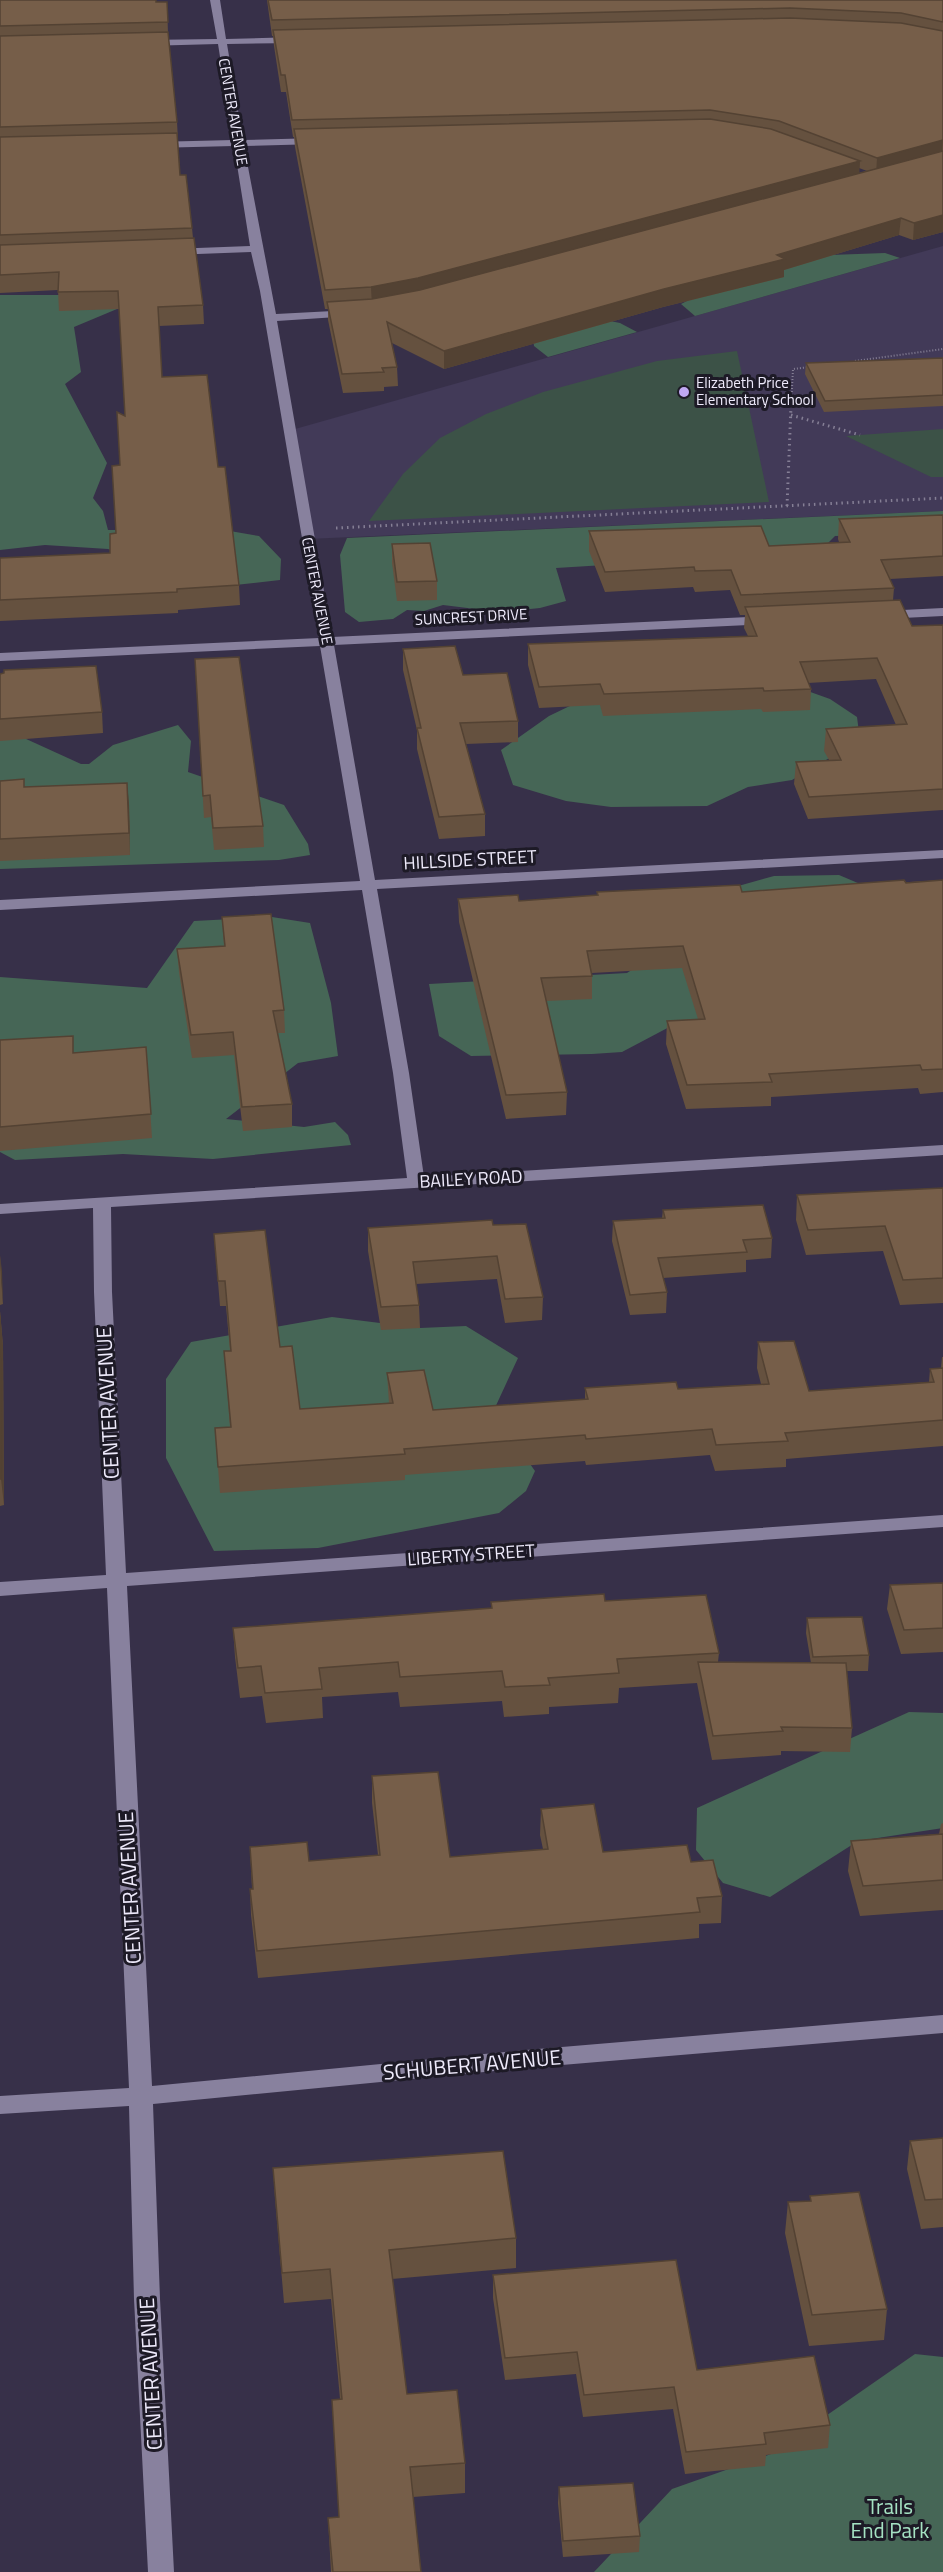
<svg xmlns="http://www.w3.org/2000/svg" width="943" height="2572" font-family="'Titillium Web',sans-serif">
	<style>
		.built { fill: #423a58 }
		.green { fill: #3c5247 }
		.forest { fill: #466656 }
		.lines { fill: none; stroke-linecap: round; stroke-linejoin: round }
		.path-far1 { stroke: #857f95; stroke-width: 2; stroke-dasharray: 1 2; stroke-linecap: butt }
		.path { stroke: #857f95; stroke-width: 3; stroke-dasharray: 1.5 4; stroke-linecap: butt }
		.minor { fill: #88819e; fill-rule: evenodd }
		.wall { fill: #65513f; fill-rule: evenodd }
		.shaded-wall { fill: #534233 }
		.building { fill: #765e49; stroke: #534233; stroke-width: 1.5 }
		.poi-dot { fill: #c0a8f3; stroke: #1d1a26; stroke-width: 2 }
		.labels { text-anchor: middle; stroke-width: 6; stroke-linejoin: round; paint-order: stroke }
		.far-street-label { font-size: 15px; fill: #eeeafb; stroke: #1d1a26 }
		.far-poi-label { font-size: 15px; fill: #eeeafb; stroke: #1d1a26; text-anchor: start }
		.street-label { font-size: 18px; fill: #eeeafb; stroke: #1d1a26 }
		.near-street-label { font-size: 21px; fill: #eeeafb; stroke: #1d1a26 }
		.near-park-label { font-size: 21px; fill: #a5e2c3; stroke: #1d1a26 }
	</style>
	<rect width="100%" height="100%" fill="#373049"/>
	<polygon class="built" points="943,246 943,511 307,539 288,431"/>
	<g class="green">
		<polygon points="737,351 769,502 369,521 403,474 440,438 486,414 543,392 657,361"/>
		<polygon points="943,429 943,477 931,477 846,436"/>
	</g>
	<g class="forest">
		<polygon points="885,253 900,258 695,316 681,304 695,297 830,255"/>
		<polygon points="0,295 89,295 117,309 74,327 81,372 65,384 107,463 93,498 103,511 108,530 136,530 178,522 259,536 281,559 280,580 226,586 108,549 45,545 0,550"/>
		<polygon points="600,319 620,323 637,332 548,357 534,346 533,338"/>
		<polygon points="943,511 943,533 835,536 819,552 556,568 566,601 540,608 500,612 443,605 424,611 407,610 393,619 359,622 345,612 340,555 347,538"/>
		<polygon points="788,684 830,699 857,717 860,740 792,780 748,787 707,806 611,807 566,801 513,785 501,750 549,716 576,703"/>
		<polygon points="178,725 191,741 188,772 284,805 308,844 310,855 279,860 0,869 0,733 13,733 81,764 89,764 113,745"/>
		<polygon points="839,875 872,889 719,1026 675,1024 622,1052 592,1054 471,1056 439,1036 429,984 627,973 660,951 724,890 774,876"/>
		<polygon points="272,917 310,923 331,1003 338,1056 298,1063 226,1119 304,1127 335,1122 348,1135 351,1145 213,1159 123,1154 15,1160 0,1152 0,977 147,988 194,921"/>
		<polygon points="332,1317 420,1328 466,1326 518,1358 493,1412 535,1471 526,1491 499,1513 318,1548 214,1551 166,1458 166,1379 191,1342"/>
		<polygon points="909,1712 943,1713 943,1828 858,1841 770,1897 723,1883 696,1850 697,1808"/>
		<polygon points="915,2354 943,2357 943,2572 594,2572 672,2489 771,2454"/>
	</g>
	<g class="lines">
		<g class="path-far1">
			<polyline points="855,361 943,349"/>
			<polyline points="791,407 793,369 809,367"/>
		</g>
		<g class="path">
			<polyline points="791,415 860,435"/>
			<polyline points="787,506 791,406"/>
			<polyline points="336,528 943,498"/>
		</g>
		<g class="minor">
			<polygon points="210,0 220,0 226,39 297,37 302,40 297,43 227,44 243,140 318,138 323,141 318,144 244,146 276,314 352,310 358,313 352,316 277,321 332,637 767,616 774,620 767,624 334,645 375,880 943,850 943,858 377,889 409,1073 424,1177 943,1145 943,1155 111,1207 112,1292 126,1573 943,1515 943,1527 127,1586 152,2086 526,2050 943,2015 943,2033 526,2068 153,2104 160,2299 174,2572 148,2572 134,2299 129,2106 0,2114 0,2096 129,2088 107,1588 0,1596 0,1582 106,1575 94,1292 93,1208 0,1214 0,1204 407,1178 393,1073 362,890 0,910 0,900 360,881 320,646 0,661 0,653 319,638 260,291 251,252 171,255 166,252 171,249 250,246 234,146 153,148 148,145 153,142 233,140 218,44 145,46 140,43 145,40 217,39"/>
			<polygon points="943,608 943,616 882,619 875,615 882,611"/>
		</g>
	</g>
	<g class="wall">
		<polygon points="0,0 167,2 168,34 177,122 180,175 192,228 193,238 203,305 204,324 159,326 162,377 218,467 239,585 240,605 178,610 178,613 0,621 0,558 110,553 116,533 125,416 119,309 59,311 58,290 0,293"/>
		<path d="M 267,0 L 943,0 L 943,232 L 913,240 L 899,235 L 784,270 L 784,277 L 663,307 L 444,369 L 392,343 L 397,367 L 398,386 L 384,387 L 384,391 L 343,393 L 328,320 L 328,309 L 325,309 L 295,147 L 294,137 L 293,137 L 286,92 L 281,92 L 274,46 L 273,36 L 272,36 ZM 859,168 L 867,171 L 859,173 Z"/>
		<polygon points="943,358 943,406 824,412 805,374 806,363"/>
		<polygon points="943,515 943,576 890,579 894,588 893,600 912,626 943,625 943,810 808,819 794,784 796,762 829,760 824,751 826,729 896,725 876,679 808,683 811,689 810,710 763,712 761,709 603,716 600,705 539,708 528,665 528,644 748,636 744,628 745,615 740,615 730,590 695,592 693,587 605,592 589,551 589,531 769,546 839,542 838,539 839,519"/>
		<polygon points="392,544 437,581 437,600 397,601 392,563"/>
		<polygon points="403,649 463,675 518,721 518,742 466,744 485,814 485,836 439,839 417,749 417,730 403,670"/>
		<polygon points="195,659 263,826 264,847 214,850 211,817 204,818"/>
		<polygon points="0,674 102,712 103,733 0,741"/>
		<polygon points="0,781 24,787 129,804 130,855 0,861"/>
		<polygon points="943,880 943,1092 920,1094 918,1088 771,1097 771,1106 686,1109 666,1044 667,1021 698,1019 682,968 592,973 592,999 546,1001 567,1092 566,1115 506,1119 459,922 458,899 519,901 597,896 597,892 742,892"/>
		<polygon points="222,917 284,1010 285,1033 278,1033 292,1104 292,1127 243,1131 234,1055 192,1058 179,972 177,949 224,946"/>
		<polygon points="0,1040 74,1053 146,1047 152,1138 0,1151"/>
		<polygon points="943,1188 943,1303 900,1305 883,1251 806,1255 796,1220 797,1195"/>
		<polygon points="663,1210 772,1238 771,1258 746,1260 746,1272 663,1278 667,1292 666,1313 630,1315 612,1241 613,1221 662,1218"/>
		<polygon points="493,1225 543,1297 542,1320 505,1323 497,1279 416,1284 419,1305 420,1328 381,1330 368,1251 368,1228"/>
		<polygon points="214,1234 280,1347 300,1409 389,1403 387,1373 433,1410 585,1400 585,1388 678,1389 761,1384 757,1368 758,1342 809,1391 929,1382 930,1369 941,1368 942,1357 943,1357 943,1446 786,1459 786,1467 715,1471 710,1455 586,1465 585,1461 405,1475 405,1480 220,1493 215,1428 230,1427 224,1351 230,1351 226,1306 220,1306"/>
		<polygon points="0,1255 3,1304 0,1305"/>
		<polygon points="0,1311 3,1346 4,1505 0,1506"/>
		<polygon points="943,1583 943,1652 901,1654 887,1609 890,1585"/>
		<polygon points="605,1601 719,1653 718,1662 811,1663 806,1633 807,1618 869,1655 868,1671 846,1671 852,1728 850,1752 781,1751 781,1755 712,1760 697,1683 619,1688 618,1703 549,1707 549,1714 504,1717 502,1701 400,1707 398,1692 322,1697 323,1718 266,1723 262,1696 240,1698 235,1657 233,1628 491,1608 491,1602"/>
		<polygon points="372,1776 450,1857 543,1849 540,1835 541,1809 603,1852 691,1862 722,1896 721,1923 699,1924 699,1938 258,1978 251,1915 250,1889 252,1889 250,1847 309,1861 378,1855 372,1803"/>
		<polygon points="943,1823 943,1910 860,1916 848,1871 851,1841 939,1834 941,1824"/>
		<polygon points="943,2138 943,2227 921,2229 907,2169 910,2141"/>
		<polygon points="273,2168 516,2238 516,2268 392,2279 407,2394 465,2463 465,2493 413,2497 421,2572 331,2572 328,2518 339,2517 332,2400 340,2399 331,2299 284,2303 275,2198"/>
		<polygon points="810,2196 887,2309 884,2340 809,2346 785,2233 788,2202 810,2201"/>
		<polygon points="493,2275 697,2370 830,2425 828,2448 766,2455 765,2466 685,2474 673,2409 583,2417 576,2374 505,2380 493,2298"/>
		<polygon points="559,2487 640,2536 639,2552 563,2557 558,2503"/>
	</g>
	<g class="shaded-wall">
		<polygon points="943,140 942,157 876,175 877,158"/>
		<polygon points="860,161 859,180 372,307 371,287"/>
		<polygon points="943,215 943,232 913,240 914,223"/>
		<polygon points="901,218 899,235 784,270 784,277 663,307 444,369 444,351 664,289"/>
		<polygon points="127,783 129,804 130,855 129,833"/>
		<polygon points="0,1255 2,1271 3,1304 1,1279"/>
		<polygon points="0,1311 3,1346 4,1505 1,1479"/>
	</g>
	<g class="building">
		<polygon points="0,0 156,0 156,2 167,2 168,22 0,26"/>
		<polygon points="268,0 943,0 943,22 901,13 790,8 272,20"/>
		<polygon points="790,18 901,23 943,31 943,140 877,158 779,121 710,110 292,120 285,75 281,75 273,30"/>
		<polygon points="168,32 177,122 0,127 0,36"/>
		<polygon points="710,119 771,129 860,161 418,278 371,287 325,290 294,129"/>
		<polygon points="177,133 180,175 186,175 192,228 0,235 0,137"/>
		<polygon points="943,151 943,215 914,223 901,218 777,255 785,259 664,289 444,351 387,322 397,367 382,368 384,372 342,374 327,302 372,299 420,290"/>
		<polygon points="194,238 203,305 158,307 162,377 207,375 218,467 225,467 239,585 177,589 177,592 0,600 0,558 110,553 110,534 116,533 112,466 120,465 117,412 125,416 118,291 58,292 59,272 0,275 0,245"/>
		<polygon points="943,358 943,395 825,401 806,363"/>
		<polygon points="943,515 943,556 881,560 894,588 741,595 731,570 695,571 694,567 605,572 589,531 761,526 769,546 850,542 839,519"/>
		<polygon points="430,543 437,581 397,582 392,544"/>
		<polygon points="900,600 912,626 943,625 943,789 809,797 796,762 841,760 826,729 907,724 877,658 800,662 811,689 764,691 763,688 604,694 600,684 539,687 528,644 757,636 745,607"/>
		<polygon points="455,646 463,675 507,673 518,721 460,723 485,814 439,817 417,728 421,728 403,649"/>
		<polygon points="239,657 263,826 213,828 210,795 203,796 195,659"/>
		<polygon points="96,666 102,712 0,719 0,674 4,673 4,670"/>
		<polygon points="24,779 24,787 127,783 129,833 0,839 0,781"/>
		<polygon points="904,880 906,883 943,880 943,1069 922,1070 920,1065 769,1074 772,1082 687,1085 667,1021 705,1019 683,946 587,951 592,976 541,978 567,1092 506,1095 458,899 518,895 519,901 598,895 597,892 740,885 742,892"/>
		<polygon points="271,914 284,1010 273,1011 292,1104 242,1107 233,1032 191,1035 177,949 225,946 222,917"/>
		<polygon points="73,1036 73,1053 146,1047 151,1114 0,1127 0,1040"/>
		<polygon points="943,1188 943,1278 903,1280 885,1226 808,1230 797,1195"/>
		<polygon points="763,1205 772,1238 743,1240 747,1252 658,1258 667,1292 630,1295 613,1221 665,1218 663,1210"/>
		<polygon points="492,1220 493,1225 526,1224 543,1297 505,1299 497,1256 413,1262 419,1305 381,1307 368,1228"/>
		<polygon points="265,1230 280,1347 292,1346 300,1409 393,1403 387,1373 424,1370 433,1410 588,1399 585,1388 676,1382 678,1389 769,1384 758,1342 794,1341 809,1391 934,1382 930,1369 943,1368 943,1420 785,1433 788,1441 716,1445 712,1429 586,1439 585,1435 404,1449 405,1454 218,1467 215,1428 231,1427 224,1351 231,1351 225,1281 218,1281 214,1234"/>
		<polygon points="0,1316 1,1479 0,1479"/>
		<polygon points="943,1583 943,1628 904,1630 890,1585"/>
		<polygon points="604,1594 605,1601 706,1595 719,1653 617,1659 619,1673 548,1678 550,1685 505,1687 502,1671 400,1677 398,1662 319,1668 322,1689 265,1693 261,1666 238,1668 233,1628 492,1608 491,1602"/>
		<polygon points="862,1617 869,1655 813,1657 807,1618"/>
		<polygon points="698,1662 846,1663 852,1728 781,1727 783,1731 713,1736"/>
		<polygon points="438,1772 450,1857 548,1849 541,1809 594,1804 603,1852 687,1845 691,1862 713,1860 722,1896 697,1898 700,1912 257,1951 250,1889 253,1889 250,1847 307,1842 309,1861 380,1855 372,1776"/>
		<polygon points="943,1834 943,1880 863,1886 851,1841"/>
		<polygon points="943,2138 943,2199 925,2200 910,2141"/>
		<polygon points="503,2151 516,2238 389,2250 407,2394 457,2390 465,2463 410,2467 421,2572 333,2572 328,2518 339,2517 332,2400 342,2399 330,2269 282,2273 273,2168"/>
		<polygon points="859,2192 887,2309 812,2315 788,2202 811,2201 810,2196"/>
		<polygon points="676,2260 697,2370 814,2356 830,2425 764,2433 766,2444 686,2452 674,2387 584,2395 577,2352 505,2358 493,2275"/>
		<polygon points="633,2483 640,2536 563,2541 559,2487"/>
	</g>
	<circle class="poi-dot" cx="684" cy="392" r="6"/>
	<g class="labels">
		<g class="far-street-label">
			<text transform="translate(233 112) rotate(80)" y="5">CENTER AVENUE</text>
			<text transform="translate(317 591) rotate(79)" y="5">CENTER AVENUE</text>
			<text transform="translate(471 617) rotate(-3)" y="5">SUNCREST DRIVE</text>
		</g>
		<g class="far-poi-label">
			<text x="696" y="388">Elizabeth Price<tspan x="696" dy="17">Elementary School</tspan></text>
		</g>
		<g class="street-label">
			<text transform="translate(470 860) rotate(-3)" y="6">HILLSIDE STREET</text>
			<text transform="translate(471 1179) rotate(-3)" y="6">BAILEY ROAD</text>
			<text transform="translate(471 1555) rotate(-4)" y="6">LIBERTY STREET</text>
		</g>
		<g class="near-street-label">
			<text transform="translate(108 1403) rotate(-93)" y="7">CENTER AVENUE</text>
			<text transform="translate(130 1888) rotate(-93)" y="7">CENTER AVENUE</text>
			<text transform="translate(472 2065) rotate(-5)" y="7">SCHUBERT AVENUE</text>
			<text transform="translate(151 2374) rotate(-93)" y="7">CENTER AVENUE</text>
		</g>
		<g class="near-park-label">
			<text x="890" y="2514">Trails<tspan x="890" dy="24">End Park</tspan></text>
		</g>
	</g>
</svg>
